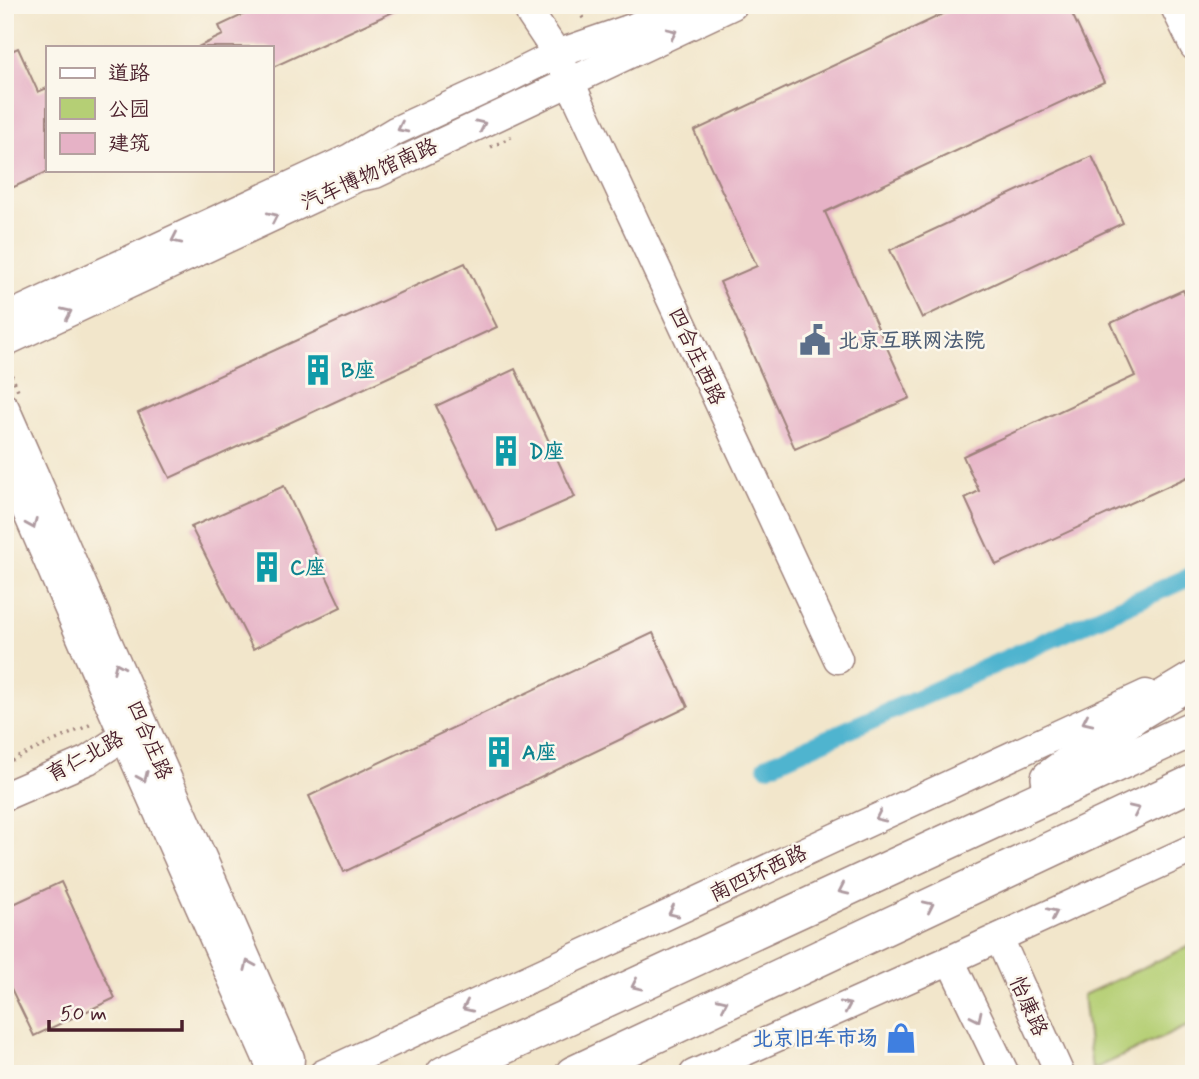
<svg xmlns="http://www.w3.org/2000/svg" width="1199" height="1079" font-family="Mynerve,'LXGW WenKai TC',sans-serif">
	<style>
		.green { fill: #b5cf75; stroke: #807750; stroke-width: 2 }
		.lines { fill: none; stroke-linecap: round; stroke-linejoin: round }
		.canal { stroke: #50b4cf; stroke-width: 19 }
		.building { fill: #e6b2c6 }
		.secondary-casing { stroke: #9e827b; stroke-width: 31 }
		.highway-casing { stroke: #9e827b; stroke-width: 38 }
		.path { stroke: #9e827b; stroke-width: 3.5; stroke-dasharray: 2 5; stroke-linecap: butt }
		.secondary { stroke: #fff; stroke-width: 28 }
		.highway { stroke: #fff; stroke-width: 35 }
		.oneway { stroke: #ae9aa0 }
		.labels { text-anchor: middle; stroke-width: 5; stroke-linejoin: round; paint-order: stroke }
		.street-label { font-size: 21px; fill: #4a1f2b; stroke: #fbf7ec }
		.service-label { font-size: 21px; font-weight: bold; fill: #4e5e75; stroke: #fbf7ec; text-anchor: start }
		.culture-label { font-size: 21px; font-weight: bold; fill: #0d838f; stroke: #fbf7ec; text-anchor: start }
		.shop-label { font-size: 21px; font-weight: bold; fill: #366cbe; stroke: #fbf7ec; text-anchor: end }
	</style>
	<rect width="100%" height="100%" fill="#fbf7ec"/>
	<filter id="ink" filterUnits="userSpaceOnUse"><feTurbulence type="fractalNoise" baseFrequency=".0143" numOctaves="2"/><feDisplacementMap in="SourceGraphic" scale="14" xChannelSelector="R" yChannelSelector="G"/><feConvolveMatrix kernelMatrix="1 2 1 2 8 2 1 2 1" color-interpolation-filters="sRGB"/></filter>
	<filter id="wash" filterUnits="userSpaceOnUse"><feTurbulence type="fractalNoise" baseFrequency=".00686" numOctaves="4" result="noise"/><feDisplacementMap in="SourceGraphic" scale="28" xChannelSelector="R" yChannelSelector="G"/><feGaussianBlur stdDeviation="1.57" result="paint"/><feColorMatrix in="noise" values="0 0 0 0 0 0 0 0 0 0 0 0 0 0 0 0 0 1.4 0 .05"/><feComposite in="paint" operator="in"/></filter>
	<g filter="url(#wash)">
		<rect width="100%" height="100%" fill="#f2e6cb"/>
		<polygon class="green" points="1194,944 1194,1023 1092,1070 1083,995"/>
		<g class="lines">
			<polyline class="canal" points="767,766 1194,575"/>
		</g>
		<g id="blocks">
			<g class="building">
				<polygon points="264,5 408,5 271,68 271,47 198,47 223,35 219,26"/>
				<polygon points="962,5 1068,5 1104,82 825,212 910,398 795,449 720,282 757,266 694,131"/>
				<polygon points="18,48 38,92 47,88 47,172 5,191 5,54"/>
				<polygon points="1092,156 1123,223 922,318 890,250"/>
				<polygon points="465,263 497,327 170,478 138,413"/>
				<polygon points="1183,290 1194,313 1194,474 996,565 965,498 979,491 963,456 1135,376 1111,323"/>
				<polygon points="515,369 575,497 498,531 436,406"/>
				<polygon points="284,486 341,607 253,649 191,527"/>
				<polygon points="653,633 688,707 344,872 309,796"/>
				<polygon points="61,882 115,998 34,1036 5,976 5,908"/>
			</g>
		</g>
	</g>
	<g filter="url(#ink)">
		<use href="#blocks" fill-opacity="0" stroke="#9e827b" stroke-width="2"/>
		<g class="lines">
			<defs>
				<g id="secondary">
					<polyline points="527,5 531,15 557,54 838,659"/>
					<polyline points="1174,5 1194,46"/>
					<polyline points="5,318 350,158 395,131 501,82 557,54 635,27 681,5"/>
					<polyline points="5,342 358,177 375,174 733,5"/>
					<polyline points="5,408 290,1058 289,1074"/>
					<polyline points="5,461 105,693 271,1067 276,1074"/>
					<polyline points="5,796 88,760 138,727"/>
					<polyline points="999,938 1060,1074"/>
					<polyline points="950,960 1005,1074"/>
					<polyline points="323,1074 1146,694"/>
					<polyline points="694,1074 950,960 1194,848"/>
				</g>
				<g id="highway">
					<polyline points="1049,778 1136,714 1194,679"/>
					<polyline points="444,1074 1194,728"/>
					<polyline points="573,1074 1194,782"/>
				</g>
			</defs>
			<use href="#secondary" class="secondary-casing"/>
			<use href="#highway" class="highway-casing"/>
			<g class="path">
				<polyline points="574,5 585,21"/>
				<polyline points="491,147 515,135"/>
				<polyline points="6,362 18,390"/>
				<polyline points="5,763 94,723"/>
			</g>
			<use href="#secondary" class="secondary"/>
			<use href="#highway" class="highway"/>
		</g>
		<defs><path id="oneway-chevron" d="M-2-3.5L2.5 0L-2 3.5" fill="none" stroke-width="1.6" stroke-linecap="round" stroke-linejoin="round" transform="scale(1.75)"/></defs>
		<g class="oneway">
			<use href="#oneway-chevron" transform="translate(672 33) rotate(-25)"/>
			<use href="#oneway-chevron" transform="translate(481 125) rotate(-25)"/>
			<use href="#oneway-chevron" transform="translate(402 128) rotate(154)"/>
			<use href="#oneway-chevron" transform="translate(273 217) rotate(-25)"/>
			<use href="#oneway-chevron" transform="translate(176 239) rotate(155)"/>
			<use href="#oneway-chevron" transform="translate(67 313) rotate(-25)"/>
			<use href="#oneway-chevron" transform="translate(32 524) rotate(67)"/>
			<use href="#oneway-chevron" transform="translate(118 667) rotate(-114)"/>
			<use href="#oneway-chevron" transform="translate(1087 721) rotate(155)"/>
			<use href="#oneway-chevron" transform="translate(143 777) rotate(66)"/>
			<use href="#oneway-chevron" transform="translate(1135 810) rotate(-25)"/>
			<use href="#oneway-chevron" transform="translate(880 817) rotate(155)"/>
			<use href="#oneway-chevron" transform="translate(843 890) rotate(155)"/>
			<use href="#oneway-chevron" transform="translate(929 906) rotate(-25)"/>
			<use href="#oneway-chevron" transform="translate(673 912) rotate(155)"/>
			<use href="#oneway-chevron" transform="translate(1053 913) rotate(-25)"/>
			<use href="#oneway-chevron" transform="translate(249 965) rotate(-114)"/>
			<use href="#oneway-chevron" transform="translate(636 985) rotate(155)"/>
			<use href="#oneway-chevron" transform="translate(723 1003) rotate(-25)"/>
			<use href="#oneway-chevron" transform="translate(846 1006) rotate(-24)"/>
			<use href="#oneway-chevron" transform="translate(467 1007) rotate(155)"/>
			<use href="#oneway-chevron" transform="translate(977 1017) rotate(64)"/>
		</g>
	</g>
	<defs>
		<symbol id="civic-bare" viewBox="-9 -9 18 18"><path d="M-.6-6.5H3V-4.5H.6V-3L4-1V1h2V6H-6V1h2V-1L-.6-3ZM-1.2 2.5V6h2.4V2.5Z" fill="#5c6f8a" stroke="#fbf7ec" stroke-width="2.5" paint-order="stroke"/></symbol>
		<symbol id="building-bare" viewBox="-9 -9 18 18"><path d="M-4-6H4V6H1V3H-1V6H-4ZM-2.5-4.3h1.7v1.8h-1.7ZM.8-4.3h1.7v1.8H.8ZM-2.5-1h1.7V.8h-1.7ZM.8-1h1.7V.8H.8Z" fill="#0f9aa8" stroke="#fbf7ec" stroke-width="2.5" paint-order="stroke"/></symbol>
		<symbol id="shop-bare" viewBox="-9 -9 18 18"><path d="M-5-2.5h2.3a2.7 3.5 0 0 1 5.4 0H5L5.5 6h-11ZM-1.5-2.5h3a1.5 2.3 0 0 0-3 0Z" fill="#3f7fe0" stroke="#fbf7ec" stroke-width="2.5" paint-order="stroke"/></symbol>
	</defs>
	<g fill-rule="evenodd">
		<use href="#civic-bare" x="793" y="318" width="44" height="44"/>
		<use href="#building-bare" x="296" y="348" width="44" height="44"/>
		<use href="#building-bare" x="484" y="429" width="44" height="44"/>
		<use href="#building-bare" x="245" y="545" width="44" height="44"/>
		<use href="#building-bare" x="477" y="730" width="44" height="44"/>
		<use href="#shop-bare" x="879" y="1016" width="44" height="44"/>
	</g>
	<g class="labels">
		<g class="street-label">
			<text transform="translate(369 174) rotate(-24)" y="7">汽车博物馆南路</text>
			<text transform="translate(697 356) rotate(65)" y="7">四合庄西路</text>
			<text transform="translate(150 740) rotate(67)" y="7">四合庄路</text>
			<text transform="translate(85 756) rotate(-28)" y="7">育仁北路</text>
			<text transform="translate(758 873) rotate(-25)" y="7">南四环西路</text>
			<text transform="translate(1029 1006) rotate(66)" y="7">怡康路</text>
		</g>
		<g class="service-label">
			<text x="838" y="347">北京互联网法院</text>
		</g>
		<g class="culture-label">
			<text x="341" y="377">B座</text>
			<text x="529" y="458">D座</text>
			<text x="290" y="574">C座</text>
			<text x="522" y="759">A座</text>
		</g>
		<g class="shop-label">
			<text x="878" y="1045">北京旧车市场</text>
		</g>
	</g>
	<rect width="1199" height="1079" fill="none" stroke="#fbf7ec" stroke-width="28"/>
	<rect x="46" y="46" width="228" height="126" fill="#fbf7ec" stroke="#b4a19f" stroke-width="2"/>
	<rect x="60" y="68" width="35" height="10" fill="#ffffff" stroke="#b4a19f" stroke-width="2"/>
	<text x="108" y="80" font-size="21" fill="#4a1f2b">道路</text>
	<rect x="60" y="98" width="35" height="21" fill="#b5cf75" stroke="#b4a19f" stroke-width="2"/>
	<text x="108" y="116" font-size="21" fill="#4a1f2b">公园</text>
	<rect x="60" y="133" width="35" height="21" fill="#e6b2c6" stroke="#b4a19f" stroke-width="2"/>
	<text x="108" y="150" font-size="21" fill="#4a1f2b">建筑</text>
	<path d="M49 1020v10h133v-10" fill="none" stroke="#4a1f2b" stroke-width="3.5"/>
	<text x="60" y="1020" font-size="21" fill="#4a1f2b" stroke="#fbf7ec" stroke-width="5" paint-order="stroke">50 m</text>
</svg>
